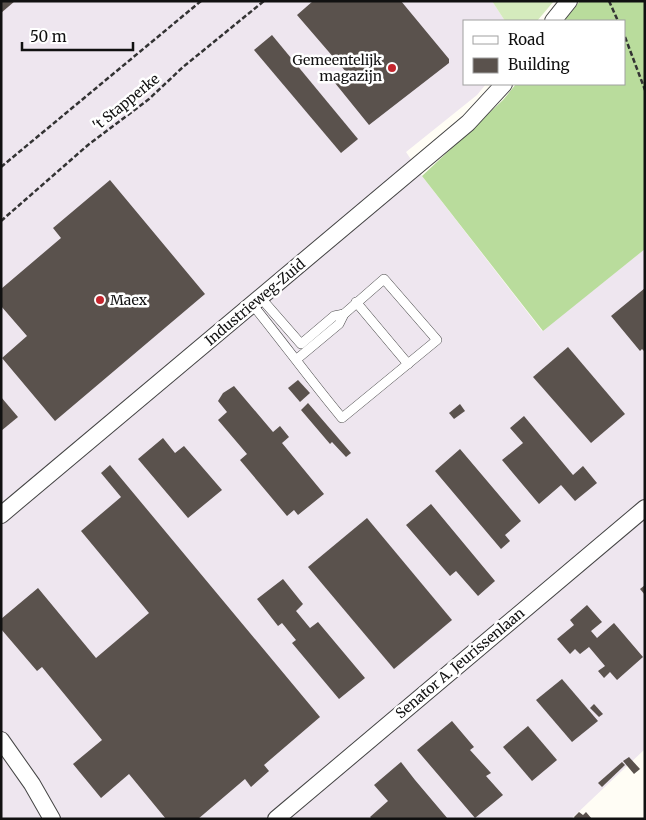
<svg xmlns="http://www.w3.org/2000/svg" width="646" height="820" font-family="Merriweather,serif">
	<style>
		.industrial { fill: #eee6ef }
		.green { fill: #d5ebbd }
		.forest { fill: #b9dc9c }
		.building { fill: #5a524d }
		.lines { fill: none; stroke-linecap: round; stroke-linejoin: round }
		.lane-casing { stroke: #444; stroke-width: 10 }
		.street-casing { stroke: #444; stroke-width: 18 }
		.path { stroke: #333; stroke-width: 2.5; stroke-dasharray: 5 2.5; stroke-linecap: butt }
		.lane { stroke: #fff; stroke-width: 9 }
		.street { stroke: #fff; stroke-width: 16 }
		.poi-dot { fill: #c4262e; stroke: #fff; stroke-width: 2 }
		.labels { text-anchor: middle; stroke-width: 5; stroke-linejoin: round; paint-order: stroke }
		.poi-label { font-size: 14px; fill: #111; stroke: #fff; text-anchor: end }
		.street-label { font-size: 14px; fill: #111; stroke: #fff }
	</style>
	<rect width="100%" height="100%" fill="#fffdf5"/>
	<polygon class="industrial" points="1,1 492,1 505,21 465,21 465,84 486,84 477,95 406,152 422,176 542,331 645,249 645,749 571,819 1,819"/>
	<polygon class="green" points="492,1 554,1 537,21 505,21"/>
	<polygon class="forest" points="580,1 645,1 645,249 543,331 422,176 503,100 516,84 625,84 625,21 564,21"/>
	<g class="building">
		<polygon points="1,1 15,1 1,13"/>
		<polygon points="313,1 401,1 449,59 449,63 369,125 335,83 347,73 297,15"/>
		<polygon points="272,35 358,139 341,153 254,50"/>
		<polygon points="110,180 205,294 55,421 2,358 27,336 1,306 1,289 61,238 53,228"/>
		<polygon points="645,288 645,352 642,349 640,351 611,316"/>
		<polygon points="568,347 625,414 591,443 533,377"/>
		<polygon points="298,380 310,393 300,402 288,388"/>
		<polygon points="234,386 273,432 280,426 289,437 282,443 324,494 298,515 294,510 287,516 240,460 247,454 218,420 227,412 218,401 223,393"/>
		<polygon points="1,397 18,417 1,431"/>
		<polygon points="308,403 351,453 346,457 332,442 330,444 301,410"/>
		<polygon points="460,404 465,411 454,419 449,413"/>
		<polygon points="524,416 573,475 583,466 597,483 575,501 561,485 539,504 502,460 523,443 510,428"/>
		<polygon points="163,438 175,453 184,446 222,490 188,518 138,459"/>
		<polygon points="460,449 521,521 505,535 510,541 501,549 435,471"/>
		<polygon points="110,465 320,717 264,765 269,771 251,787 245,779 198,819 166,819 129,774 101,798 73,764 102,740 42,667 37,671 1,629 1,619 38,588 96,658 149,613 81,531 121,497 101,473"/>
		<polygon points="431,504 495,581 478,596 456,571 450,576 406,525"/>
		<polygon points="367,518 452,620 394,669 308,567"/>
		<polygon points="283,579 303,604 296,611 310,628 318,622 365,678 339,699 292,643 296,640 282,623 278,626 257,599"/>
		<polygon points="645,585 645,595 640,589"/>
		<polygon points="587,605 602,622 591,631 597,638 614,623 643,657 617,680 610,672 604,678 598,671 605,666 589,647 580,654 575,649 570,654 557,639 574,625 570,620"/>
		<polygon points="562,679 598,721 572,742 536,700"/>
		<polygon points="594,704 603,714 599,717 590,708"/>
		<polygon points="452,721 474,747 470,750 491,773 486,776 503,795 475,818 417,750"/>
		<polygon points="528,726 557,760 532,781 503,747"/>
		<polygon points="629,757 640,769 634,774 623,761"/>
		<polygon points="401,762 415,780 448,819 372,819 370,817 388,801 374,785"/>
		<polygon points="622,762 625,765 602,787 598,783"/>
		<polygon points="579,812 583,815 586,812 592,819 575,819 574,817"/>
	</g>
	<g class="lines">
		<defs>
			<g id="lane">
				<polyline points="260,297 301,344 334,316 344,314"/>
				<polyline points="356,302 408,364"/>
				<path d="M 252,304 C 283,342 311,381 342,418 L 437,340 L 384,279 L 344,314 L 339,324 L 297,359"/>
			</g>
			<g id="street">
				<polyline points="553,21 569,1"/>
				<polyline points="1,515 468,123 504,84"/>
				<polyline points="1,740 32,784 52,819"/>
				<polyline points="276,819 645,508"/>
			</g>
		</defs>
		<use href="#lane" class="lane-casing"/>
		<use href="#street" class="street-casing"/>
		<g class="path">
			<polyline points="609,1 618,21"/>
			<polyline points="625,37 645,90"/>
			<polyline points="1,167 201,1"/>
			<polyline points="1,221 88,145 149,99 183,67 264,1"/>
		</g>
		<use href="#lane" class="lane"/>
		<use href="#street" class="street"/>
	</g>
	<g class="poi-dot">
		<circle cx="392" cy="68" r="5"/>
		<circle cx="100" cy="300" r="5"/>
	</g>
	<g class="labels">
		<g class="poi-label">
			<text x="382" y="65">Gemeentelijk<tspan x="382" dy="16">magazijn</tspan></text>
			<text x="110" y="305" text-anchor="start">Maex</text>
		</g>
		<g class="street-label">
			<text transform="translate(126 102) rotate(-39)" y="5">'t Stapperke</text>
			<text transform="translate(255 302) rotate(-40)" y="5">Industrieweg-Zuid</text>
			<text transform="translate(460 663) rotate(-40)" y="5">Senator A. Jeurissenlaan</text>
		</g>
	</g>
	<rect width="646" height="820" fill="none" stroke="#111111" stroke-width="5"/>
	<rect x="463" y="20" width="162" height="65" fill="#ffffff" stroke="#a0a0a0"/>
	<rect x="473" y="36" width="25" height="8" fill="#ffffff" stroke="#a0a0a0"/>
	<text x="508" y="45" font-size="15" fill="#111111">Road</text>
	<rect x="473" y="58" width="25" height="15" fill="#5a524d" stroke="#a0a0a0"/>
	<text x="508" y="70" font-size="15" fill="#111111">Building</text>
	<path d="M22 42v8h111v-8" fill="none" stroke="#111111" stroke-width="2.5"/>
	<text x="30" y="42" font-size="15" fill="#111111" stroke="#ffffff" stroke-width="4" paint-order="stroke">50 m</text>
</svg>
